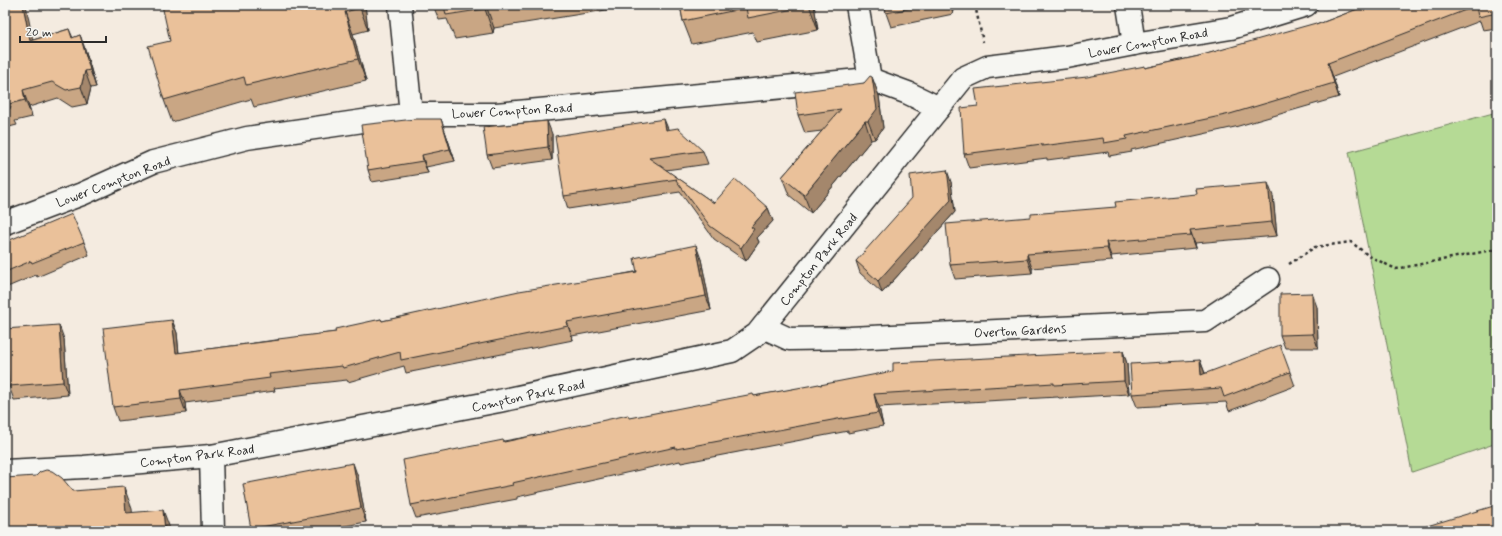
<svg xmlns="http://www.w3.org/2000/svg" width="1502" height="536" font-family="Mynerve,sans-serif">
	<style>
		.green { fill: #b5da95; stroke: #708260 }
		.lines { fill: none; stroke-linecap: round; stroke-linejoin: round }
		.minor-casing { stroke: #2b2b2b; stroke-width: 25 }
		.path { stroke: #2b2b2b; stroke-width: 2.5; stroke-dasharray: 3 3; stroke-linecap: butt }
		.minor { stroke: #f6f6f2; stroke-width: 22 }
		.wall { fill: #c9a684; stroke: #2b2b2b }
		.shaded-wall { fill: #a4876c; stroke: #2b2b2b }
		.building { fill: #eac19a; stroke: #2b2b2b }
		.labels { text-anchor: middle; stroke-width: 3; stroke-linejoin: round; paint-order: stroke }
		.street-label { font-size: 13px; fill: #2b2b2b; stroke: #f6f6f2 }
	</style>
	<rect width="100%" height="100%" fill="#f4ebe0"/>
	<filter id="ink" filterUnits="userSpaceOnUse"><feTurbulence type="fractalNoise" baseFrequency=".025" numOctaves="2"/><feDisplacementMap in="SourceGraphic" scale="8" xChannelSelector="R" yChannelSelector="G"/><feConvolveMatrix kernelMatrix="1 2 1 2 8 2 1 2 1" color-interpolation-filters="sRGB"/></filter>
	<g filter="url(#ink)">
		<polygon class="green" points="1497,112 1497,443 1412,472 1349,152"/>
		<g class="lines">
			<defs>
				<g id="minor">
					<polyline points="400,5 411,114"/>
					<polyline points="857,5 870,79"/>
					<polyline points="1128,5 1134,44"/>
					<polyline points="5,223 82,194 153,162 247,138 411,114 496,114 870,79 908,93 939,108"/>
					<polyline points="763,327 789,339 850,338 1205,321 1268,279"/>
					<polyline points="211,456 213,531"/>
					<polyline points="5,471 84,467 211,456 499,401 732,351 757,334 963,78 987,67 1067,57 1134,44 1231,28 1306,5"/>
				</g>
			</defs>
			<use href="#minor" class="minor-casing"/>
			<g class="path">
				<polyline points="975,5 983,42"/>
				<polyline points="1289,264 1315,247 1351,242 1369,256 1396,269 1497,249"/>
			</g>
			<use href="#minor" class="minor"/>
		</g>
		<g class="wall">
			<polygon points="5,5 33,40 69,29 73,38 80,35 86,52 96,87 91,88 87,104 72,107 58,98 29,107 32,117 15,121 17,125 5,128"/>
			<polygon points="365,5 368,30 353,34 366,81 254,107 251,99 172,122 164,100 170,41"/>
			<polygon points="433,5 637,5 494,28 493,33 455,39 447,19 439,20"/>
			<polygon points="680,5 814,5 818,30 757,42 753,32 692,44 683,21"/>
			<polygon points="885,5 952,5 953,14 891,27 886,13"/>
			<polygon points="1368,5 1497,5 1497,28 1483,30 1480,21 1333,77 1339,97 1235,127 1131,150 1132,152 1109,156 1108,152 1047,160 1047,158 969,168 964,154 978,106 1145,68 1199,56 1316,25"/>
			<polygon points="872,77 879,96 883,128 875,139 871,140 811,213 789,195 782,177 822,131 805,133 798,115 864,83"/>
			<polygon points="668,130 703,151 708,164 666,170 714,203 768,208 773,221 757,238 759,242 746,261 714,239 680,192 568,209 564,196"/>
			<polygon points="445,131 455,161 426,167 428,173 372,182 368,170"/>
			<polygon points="552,134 552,160 492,168 487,155"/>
			<polygon points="951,182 955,212 882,293 860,273 856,261"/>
			<polygon points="1273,196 1277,236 1195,243 1196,248 1111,256 1112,261 1032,268 1032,273 955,279 950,265"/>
			<polygon points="5,242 84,242 89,255 37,277 36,275 5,288"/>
			<polygon points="701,259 711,310 572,336 573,340 406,373 404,366 348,382 347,380 274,388 275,391 185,403 186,413 118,421 113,407 172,320 177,333 179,353 336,332 381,319 382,321"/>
			<polygon points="1317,307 1318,348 1285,348 1280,335"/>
			<polygon points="64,339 68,395 14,400 9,386"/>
			<polygon points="1123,351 1127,364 1129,394 1059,398 1058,397 879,407 883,426 848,433 848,431 681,463 680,461 517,497 517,499 416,518 411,505 504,441 754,396 820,385"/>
			<polygon points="1200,360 1205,373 1290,372 1295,386 1229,411 1226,402 1137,407 1132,394"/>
			<polygon points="358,477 366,522 318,531 252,531 251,529"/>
		</g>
		<g class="shaded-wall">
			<polygon points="23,5 26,5 36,57 30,41"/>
			<polygon points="360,5 365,5 368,30 360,8"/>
			<polygon points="486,5 494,28 493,33 485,9"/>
			<polygon points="809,5 814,5 818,30"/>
			<polygon points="950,5 952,5 953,14"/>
			<polygon points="345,12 353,34 366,81 358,59"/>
			<polygon points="80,35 86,52 96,87 90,70"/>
			<polygon points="1328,63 1333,77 1339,97 1334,83"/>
			<polygon points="85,71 91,88 87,104 81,87"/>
			<polygon points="872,77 879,96 883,128 875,139 868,121"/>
			<polygon points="23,90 29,107 32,117 25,100"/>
			<polygon points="441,119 455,161 450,149"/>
			<polygon points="664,119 669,131 666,130"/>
			<polygon points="547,121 552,134 552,160 548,147"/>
			<polygon points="865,121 871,140 811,213 804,195"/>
			<polygon points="422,155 428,173 423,161"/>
			<polygon points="947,170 951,182 955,212 882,293 878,281"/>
			<polygon points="1268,183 1273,196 1277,236 1272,222"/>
			<polygon points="768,208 773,221 757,238 759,242 746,261 741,248 751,227"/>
			<polygon points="1190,230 1195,243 1196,248 1191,235"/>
			<polygon points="1106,242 1111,256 1112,261 1107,248"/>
			<polygon points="696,245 701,259 711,310 706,296"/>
			<polygon points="1027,254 1032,268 1032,273 1027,259"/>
			<polygon points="1312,293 1317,307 1318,348 1313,334"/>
			<polygon points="172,320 177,333 180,367 176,353"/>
			<polygon points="567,322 572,336 573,340 568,326"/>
			<polygon points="59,325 64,339 68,395 63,382"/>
			<polygon points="1123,351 1127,364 1129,394 1124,381"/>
			<polygon points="1200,360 1205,374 1201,375"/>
			<polygon points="180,390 185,403 186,413 181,399"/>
			<polygon points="874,394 879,407 883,426 878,413"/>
			<polygon points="353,463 358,477 366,522 361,508"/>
			<polygon points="124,487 132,509 134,531 126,513"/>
			<polygon points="163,510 171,531 165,531"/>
		</g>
		<g class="building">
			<polygon points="5,5 23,5 30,41 69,29 72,38 80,35 90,70 85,71 81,87 66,90 52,82 23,90 25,100 9,104 11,108 5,109"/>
			<polygon points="162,5 360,5 360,8 345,12 358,59 246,85 244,77 164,100 148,46 170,41"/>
			<polygon points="444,5 485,5 485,9 446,15"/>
			<polygon points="680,5 809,5 809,6 748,18 746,8 683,21"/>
			<polygon points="885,5 927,5 886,13"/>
			<polygon points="1368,5 1497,5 1497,13 1478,17 1476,6 1328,63 1334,83 1230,114 1126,136 1127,139 1104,143 1103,138 1042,146 1042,144 964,154 961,108 978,106 975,89 1087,77 1145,66 1145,68 1199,56 1316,23 1316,25"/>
			<polygon points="870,76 872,77 877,109 868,121 865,121 804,195 782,177 841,109 798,115 795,92 864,83"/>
			<polygon points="415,119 441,119 450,149 422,155 423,161 368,170 361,125"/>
			<polygon points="664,119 666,130 678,128 703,151 649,158 714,203 735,179 768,208 751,227 754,229 741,248 710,226 676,180 677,179 564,196 555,136"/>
			<polygon points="547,121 548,147 487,155 483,127"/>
			<polygon points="947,170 951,200 878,281 856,261 912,198 910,175"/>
			<polygon points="1268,183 1272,222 1190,230 1191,235 1106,242 1107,248 1027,254 1027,259 950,265 946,224 1031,217 1031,214 1116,207 1115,202 1197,194 1196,189"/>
			<polygon points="72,214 84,242 32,263 31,261 5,272 5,242"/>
			<polygon points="696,245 706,296 567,322 568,326 401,360 400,352 343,368 342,366 269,374 270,378 180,390 181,399 113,407 103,328 172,320 176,353 279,340 278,339 336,332 335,329 381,319 382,321 519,291 637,272 634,258"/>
			<polygon points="1312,293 1313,334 1280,335 1280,294"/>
			<polygon points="59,325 63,382 9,386 5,338 5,329"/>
			<polygon points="1280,345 1290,372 1224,397 1221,388 1132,394 1130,364 1200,360 1201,375"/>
			<polygon points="1123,351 1124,381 1054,385 1054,383 874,394 878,413 843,419 843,418 676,449 676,447 512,483 513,485 411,505 403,460 503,440 504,442 628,415 629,418 753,394 754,396 819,384 820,385 893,371 893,363"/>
			<polygon points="353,463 361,508 251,529 243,484"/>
			<polygon points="46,470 52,471 62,478 73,491 124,487 126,513 163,510 165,531 5,531 5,478 36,476 40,472"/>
			<polygon points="1497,505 1497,531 1418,531 1417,529"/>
		</g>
	</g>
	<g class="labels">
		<g class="street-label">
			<text transform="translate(1148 42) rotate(-10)" y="5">Lower Compton Road</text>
			<text transform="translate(512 110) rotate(-3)" y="5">Lower Compton Road</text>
			<text transform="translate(113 181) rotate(-21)" y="5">Lower Compton Road</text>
			<text transform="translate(818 259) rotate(-51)" y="5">Compton Park Road</text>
			<text transform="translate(1020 330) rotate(-3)" y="5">Overton Gardens</text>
			<text transform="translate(528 395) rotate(-12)" y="5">Compton Park Road</text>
			<text transform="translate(197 455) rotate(-7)" y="5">Compton Park Road</text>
		</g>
	</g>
	<rect width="1502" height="536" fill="none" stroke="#f6f6f2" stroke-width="20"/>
	<rect x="10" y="10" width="1482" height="516" fill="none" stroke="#2b2b2b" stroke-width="1.5" filter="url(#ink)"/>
	<path d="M20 36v6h86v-6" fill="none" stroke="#2b2b2b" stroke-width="2"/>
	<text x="26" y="36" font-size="12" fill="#2b2b2b" stroke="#f6f6f2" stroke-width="3" paint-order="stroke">20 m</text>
</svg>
